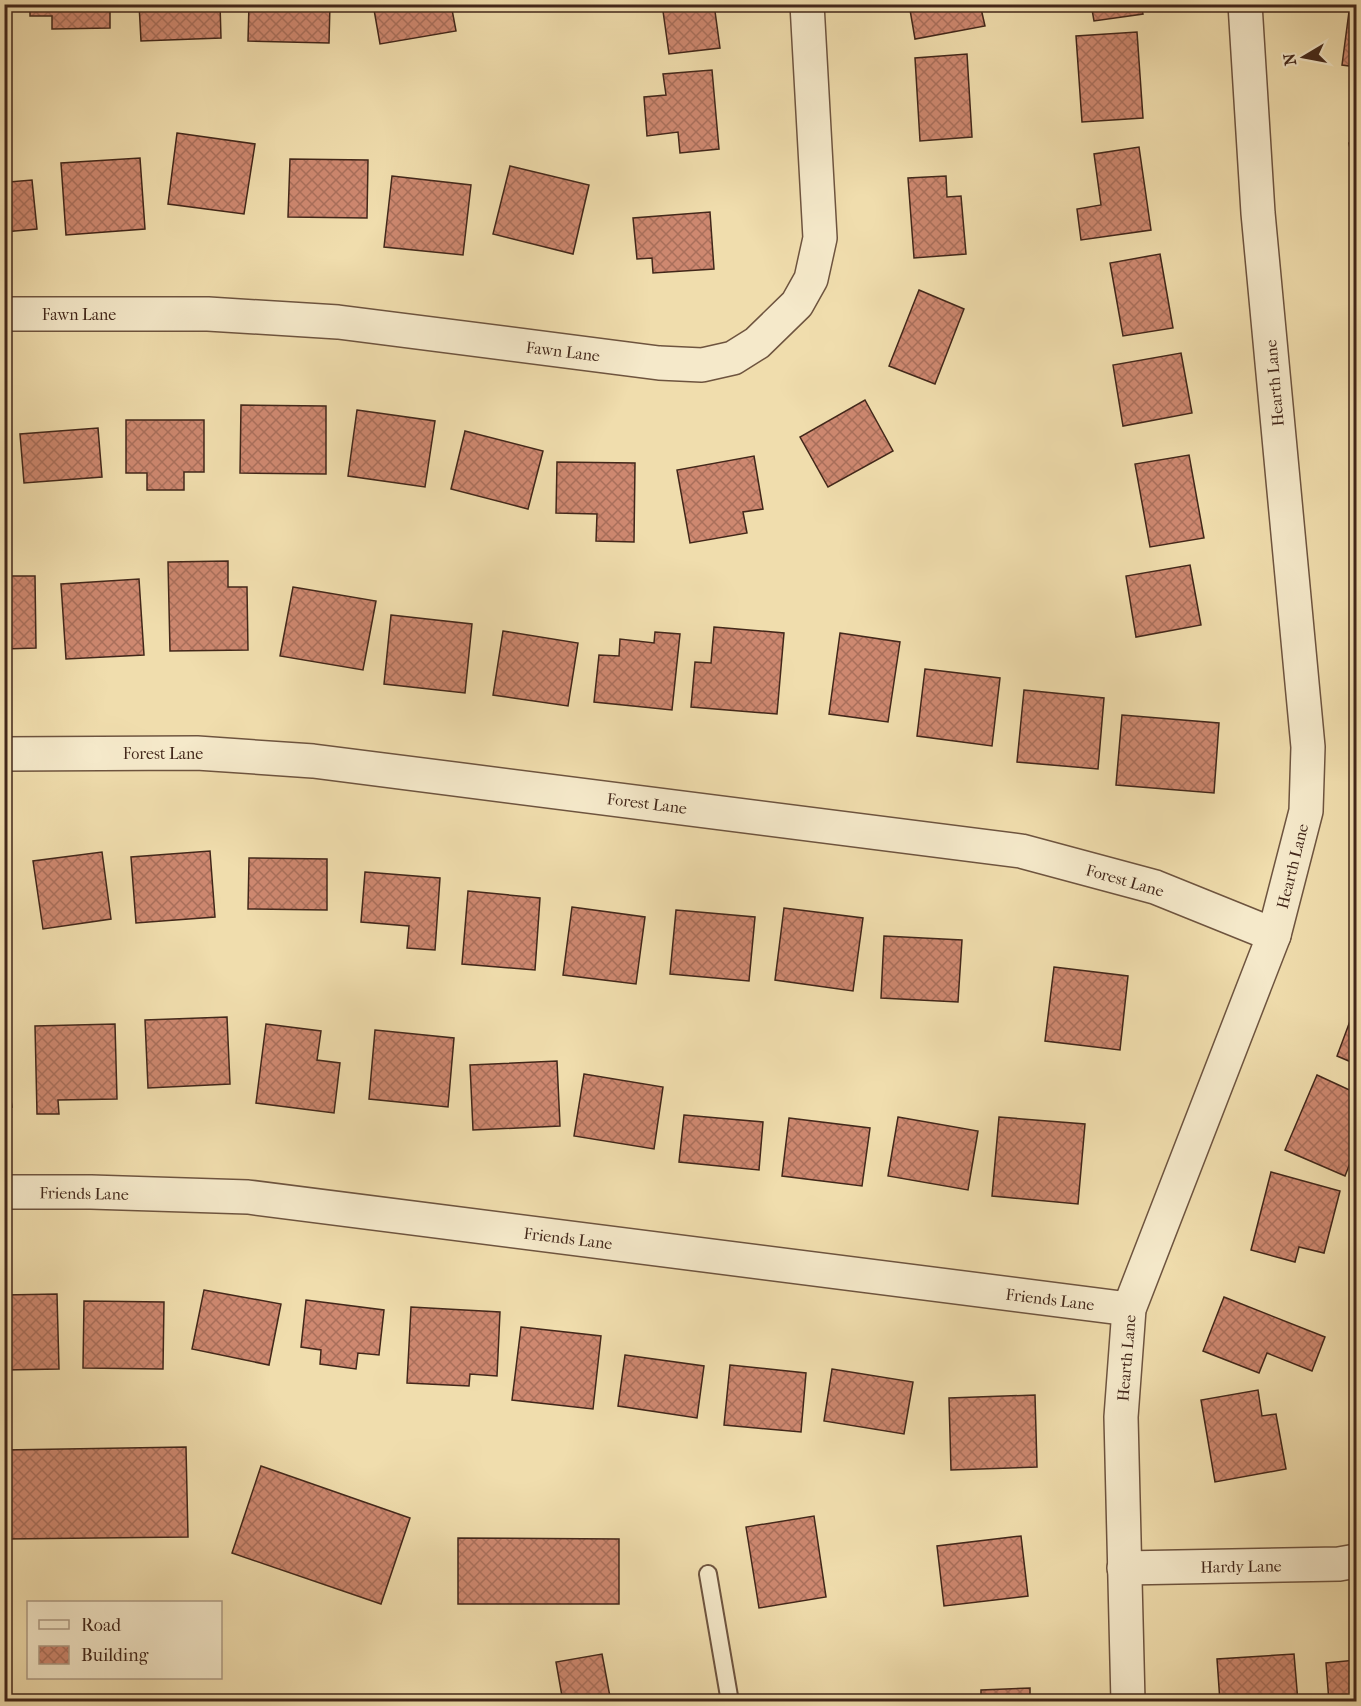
<svg xmlns="http://www.w3.org/2000/svg" width="1361" height="1706" font-family="'IM FELL French Canon',serif">
	<style>
		.building { fill: url(#building-cross-hatch); stroke: #42271a; stroke-width: 1.5 }
		.lines { fill: none; stroke-linecap: round; stroke-linejoin: round }
		.service-casing { stroke: #6e543f; stroke-width: 20 }
		.minor-casing { stroke: #6e543f; stroke-width: 36 }
		.service { stroke: #f5e9ca; stroke-width: 16 }
		.minor { stroke: #f5e9ca; stroke-width: 33 }
		.labels { text-anchor: middle; stroke-width: 4.5; stroke-linejoin: round; paint-order: stroke }
		.street-label { font-size: 16px; fill: #42271a; stroke: #f5e9ca }
	</style>
	<defs>
		<pattern id="building-cross-hatch" width="8" height="8" patternUnits="userSpaceOnUse" patternTransform="scale(1.5)"><rect width="8" height="8" fill="#ce8870"/><path d="M0 0l8 8M0 8l8-8" fill="none" stroke="#a96f5b"/></pattern>
	</defs>
	<rect width="100%" height="100%" fill="#f0ddad"/>
	<filter id="stains"><feTurbulence type="fractalNoise" baseFrequency=".00333" numOctaves="4"/><feColorMatrix values="0 0 0 0 .2 0 0 0 0 .09 0 0 0 0 .02 0 0 0 .5 -.17"/></filter>
	<radialGradient id="worn" r=".72"><stop offset=".6" stop-color="#630" stop-opacity="0"/><stop offset="1" stop-color="#630" stop-opacity=".3"/></radialGradient>
	<g class="building">
		<polygon points="30,4 110,4 110,28 52,29 52,16 30,16"/>
		<polygon points="139,4 220,4 221,38 141,41"/>
		<polygon points="249,4 330,4 329,43 248,41"/>
		<polygon points="373,4 451,4 456,31 380,44"/>
		<polygon points="662,4 714,4 720,48 669,54"/>
		<polygon points="909,4 980,4 985,26 915,39"/>
		<polygon points="1091,4 1141,4 1143,14 1094,21"/>
		<polygon points="1350,4 1356,4 1356,67 1342,65"/>
		<polygon points="1137,32 1143,118 1082,122 1076,36"/>
		<polygon points="967,54 972,137 920,141 915,58"/>
		<polygon points="712,70 719,149 680,153 678,132 647,136 644,97 666,95 663,74"/>
		<polygon points="177,133 255,144 244,214 168,204"/>
		<polygon points="1356,141 1356,184 1349,143"/>
		<polygon points="1139,147 1151,230 1081,240 1077,209 1101,205 1094,154"/>
		<polygon points="140,158 145,229 66,235 61,163"/>
		<polygon points="290,159 368,160 367,218 288,217"/>
		<polygon points="4,161 7,161 9,182 32,180 37,229 4,232"/>
		<polygon points="510,166 589,185 573,254 493,234"/>
		<polygon points="392,176 471,185 463,255 384,247"/>
		<polygon points="946,176 947,197 961,196 966,254 914,258 908,178"/>
		<polygon points="710,212 714,269 653,273 652,258 637,259 633,218"/>
		<polygon points="1160,254 1173,328 1123,336 1110,263"/>
		<polygon points="919,290 964,309 935,384 889,366"/>
		<polygon points="1181,353 1192,413 1123,426 1113,365"/>
		<polygon points="865,400 893,451 828,487 800,437"/>
		<polygon points="241,405 326,406 326,474 240,473"/>
		<polygon points="357,410 435,421 425,487 348,476"/>
		<polygon points="126,420 204,420 204,472 184,472 184,490 147,490 147,473 126,473"/>
		<polygon points="98,428 102,477 24,483 20,434"/>
		<polygon points="465,431 543,451 528,509 451,489"/>
		<polygon points="1189,455 1204,538 1150,547 1135,464"/>
		<polygon points="754,456 763,509 743,512 747,533 690,543 677,470"/>
		<polygon points="557,462 635,463 634,542 596,541 597,514 556,513"/>
		<polygon points="228,561 228,587 247,587 248,650 170,651 168,562"/>
		<polygon points="1190,565 1201,625 1136,637 1126,576"/>
		<polygon points="4,576 35,576 36,648 4,649"/>
		<polygon points="139,579 144,655 66,659 61,584"/>
		<polygon points="293,587 376,601 363,670 280,656"/>
		<polygon points="391,615 472,624 465,693 384,684"/>
		<polygon points="714,627 784,633 777,714 691,707 695,662 711,663"/>
		<polygon points="503,631 578,643 568,706 493,695"/>
		<polygon points="655,632 680,634 672,710 594,702 599,655 619,656 620,639 654,643"/>
		<polygon points="840,633 900,642 888,722 829,714"/>
		<polygon points="925,669 1000,678 992,746 917,736"/>
		<polygon points="1024,690 1104,698 1098,769 1017,762"/>
		<polygon points="1122,715 1219,723 1214,793 1116,785"/>
		<polygon points="210,851 215,917 136,923 131,857"/>
		<polygon points="102,852 111,919 43,929 33,861"/>
		<polygon points="249,858 327,859 327,910 248,909"/>
		<polygon points="365,872 440,878 435,950 407,948 409,926 361,922"/>
		<polygon points="468,891 540,898 535,970 462,964"/>
		<polygon points="572,907 645,917 636,984 563,975"/>
		<polygon points="784,908 863,918 853,991 775,980"/>
		<polygon points="676,910 755,917 749,981 670,974"/>
		<polygon points="884,936 962,940 958,1002 881,998"/>
		<polygon points="1054,967 1128,976 1120,1050 1045,1041"/>
		<polygon points="1356,1005 1356,1064 1337,1056"/>
		<polygon points="227,1017 230,1084 148,1088 145,1020"/>
		<polygon points="115,1024 117,1099 58,1100 59,1114 37,1114 35,1026"/>
		<polygon points="266,1024 321,1031 317,1060 340,1063 334,1113 256,1103"/>
		<polygon points="375,1030 454,1038 448,1107 369,1099"/>
		<polygon points="5,1058 12,1107 4,1108 4,1058"/>
		<polygon points="557,1061 560,1126 473,1130 470,1065"/>
		<polygon points="584,1074 663,1087 654,1149 574,1136"/>
		<polygon points="1317,1075 1356,1093 1356,1148 1345,1176 1285,1150"/>
		<polygon points="684,1115 763,1122 759,1170 679,1162"/>
		<polygon points="898,1117 978,1131 968,1190 888,1176"/>
		<polygon points="999,1117 1085,1124 1078,1204 992,1196"/>
		<polygon points="789,1118 870,1128 862,1186 782,1176"/>
		<polygon points="1271,1172 1340,1191 1324,1253 1299,1247 1295,1262 1251,1250"/>
		<polygon points="204,1290 281,1304 269,1365 192,1349"/>
		<polygon points="57,1294 59,1369 4,1370 4,1295"/>
		<polygon points="1224,1297 1325,1337 1312,1371 1267,1353 1259,1373 1203,1351"/>
		<polygon points="306,1300 384,1310 379,1355 358,1353 356,1369 320,1364 321,1350 301,1347"/>
		<polygon points="84,1301 164,1302 163,1369 83,1368"/>
		<polygon points="411,1307 500,1312 497,1376 470,1374 469,1386 407,1383"/>
		<polygon points="521,1327 601,1336 593,1409 512,1400"/>
		<polygon points="625,1355 704,1366 697,1418 618,1406"/>
		<polygon points="730,1365 806,1373 801,1432 724,1425"/>
		<polygon points="832,1369 913,1382 904,1434 824,1421"/>
		<polygon points="1258,1390 1262,1416 1276,1414 1286,1469 1215,1482 1201,1400"/>
		<polygon points="1035,1395 1037,1467 951,1470 949,1398"/>
		<polygon points="186,1447 188,1537 4,1539 4,1450"/>
		<polygon points="261,1466 410,1518 381,1604 232,1553"/>
		<polygon points="814,1516 826,1597 759,1608 746,1527"/>
		<polygon points="1021,1536 1028,1596 944,1606 937,1546"/>
		<polygon points="458,1538 619,1539 619,1604 458,1604"/>
		<polygon points="602,1654 611,1702 563,1702 556,1662"/>
		<polygon points="1294,1654 1298,1702 1220,1702 1217,1659"/>
		<polygon points="1356,1660 1356,1702 1329,1702 1326,1663"/>
		<polygon points="1030,1688 1030,1702 981,1702 981,1690"/>
		<polygon points="224,1695 224,1702 66,1702 66,1699"/>
	</g>
	<g class="lines">
		<defs>
			<polyline id="service" points="708,1574 730,1702"/>
			<g id="minor">
				<polyline points="4,314 208,314 338,322 659,363 702,365 733,358 757,343 797,304 811,279 820,238 807,4"/>
				<polyline points="4,754 197,753 313,761 1021,851 1155,887 1274,935"/>
				<polyline points="4,1192 91,1192 248,1197 1129,1309"/>
				<polyline points="1124,1568 1339,1564 1356,1561"/>
				<polyline points="1128,1702 1121,1417 1129,1309 1274,935 1306,811 1308,747 1258,213 1245,4"/>
			</g>
		</defs>
		<use href="#service" class="service-casing"/>
		<use href="#minor" class="minor-casing"/>
		<use href="#service" class="service"/>
		<use href="#minor" class="minor"/>
	</g>
	<g class="labels">
		<g class="street-label">
			<text x="79" y="320">Fawn Lane</text>
			<text transform="translate(563 351) rotate(7)" y="6">Fawn Lane</text>
			<text transform="translate(1274 383) rotate(-95)" y="6">Hearth Lane</text>
			<text x="163" y="759">Forest Lane</text>
			<text transform="translate(647 803) rotate(7)" y="6">Forest Lane</text>
			<text transform="translate(1292 866) rotate(-76)" y="6">Hearth Lane</text>
			<text transform="translate(1125 880) rotate(16)" y="6">Forest Lane</text>
			<text transform="translate(84 1193) rotate(1)" y="6">Friends Lane</text>
			<text transform="translate(568 1238) rotate(7)" y="6">Friends Lane</text>
			<text transform="translate(1050 1299) rotate(7)" y="6">Friends Lane</text>
			<text transform="translate(1126 1358) rotate(-85)" y="6">Hearth Lane</text>
			<text transform="translate(1241 1566) rotate(-1)" y="6">Hardy Lane</text>
		</g>
	</g>
	<rect width="1361" height="1706" fill="none" stroke="#f0ddad" stroke-width="24"/>
	<rect x="6" y="6" width="1349" height="1694" fill="none" stroke="#42271a" stroke-width="3"/>
	<rect x="12" y="12" width="1337" height="1682" fill="none" stroke="#42271a" stroke-width="1.5"/>
	<rect x="27" y="1601" width="195" height="78" fill="#f5e9ca" stroke="#ad9b84" stroke-width="1.5"/>
	<rect x="39" y="1620" width="30" height="9" fill="#f5e9ca" stroke="#ad9b84" stroke-width="1.5"/>
	<text x="81" y="1631" font-size="18" fill="#42271a">Road</text>
	<rect x="39" y="1646" width="30" height="18" fill="url(#building-cross-hatch)" stroke="#ad9b84" stroke-width="1.5"/>
	<text x="81" y="1661" font-size="18" fill="#42271a">Building</text>
	<g transform="translate(1304 57) rotate(260)" stroke="#f5e9ca" stroke-width="4.5" paint-order="stroke">
	<path d="M0-4.5L10 22L0 15L-10 22Z" fill="#42271a"/>
	<text y="-9" font-size="16" font-weight="bold" text-anchor="middle" fill="#42271a">N</text>
	</g>
	<rect width="100%" height="100%" filter="url(#stains)"/>
	<rect width="100%" height="100%" fill="url(#worn)"/>
</svg>
